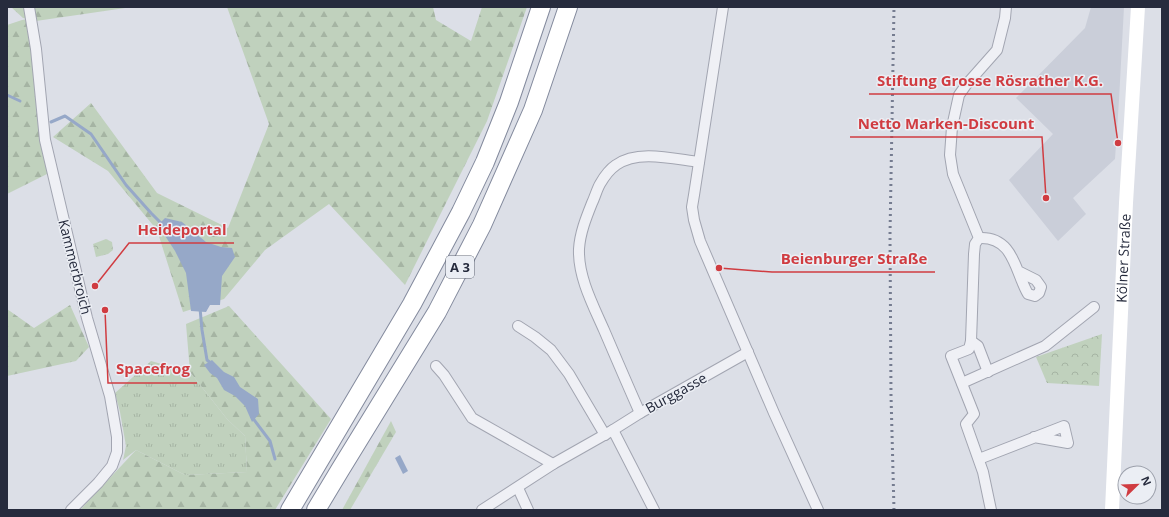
<svg xmlns="http://www.w3.org/2000/svg" width="1169" height="517" font-family="'Open Sans',sans-serif">
	<style>
		.built { fill: #caced9 }
		.grass { fill: url(#grass-tufts) }
		.forest { fill: url(#forest-firs) }
		.park { fill: url(#park-crowns) }
		.water { fill: #96a8c8 }
		.lines { fill: none; stroke-linecap: round; stroke-linejoin: round }
		.stream { stroke: #96a8c8; stroke-width: 3 }
		.street-casing { stroke: #a2a5b1; stroke-width: 12 }
		.highway-casing { stroke: #838a9d; stroke-width: 20 }
		.street { stroke: #eff0f5; stroke-width: 10 }
		.secondary { stroke: #fff; stroke-width: 14 }
		.highway { stroke: #fff; stroke-width: 18 }
		.rail { stroke: #757c90; stroke-width: 3; stroke-dasharray: 2 4; stroke-linecap: butt }
		.labels { text-anchor: middle; stroke-width: 3; stroke-linejoin: round; paint-order: stroke }
		.shield { fill: #ebeef4; stroke: #616674; stroke-width: 1 }
		.shield-label { font-size: 13px; font-weight: bold; fill: #262b3d }
		.street-label { font-size: 14px; fill: #262b3d; stroke: #ebeef4 }
		.leader { fill: none; stroke: #d03c41; stroke-width: 1.5 }
		.callout-dot { fill: #d03c41; stroke: #ebeef4; stroke-width: 1.5 }
		.callout-label { font-size: 15px; text-anchor: middle; font-weight: bold; fill: #d03c41; stroke: #ebeef4; stroke-width: 3; stroke-linejoin: round; paint-order: stroke }
	</style>
	<defs>
		<pattern id="grass-tufts" width="24" height="20" patternUnits="userSpaceOnUse"><rect width="24" height="20" fill="#c0d1bd"/><path d="M3 7l-1-3M5 7V3M7 7l1-3M15 17l-1-3M17 17v-4M19 17l1-3" fill="none" stroke="#a5b4a3"/></pattern>
		<pattern id="forest-firs" width="22" height="20" patternUnits="userSpaceOnUse"><rect width="22" height="20" fill="#c0d1bd"/><path d="M5 1l3.5 6h-7zM16 11l3.5 6h-7z" fill="#a5b4a3"/></pattern>
		<pattern id="park-crowns" width="20" height="18" patternUnits="userSpaceOnUse"><rect width="20" height="18" fill="#c0d1bd"/><path d="M2 6a3 3 0 1 1 6 0M12 15a3 3 0 1 1 6 0" fill="none" stroke="#a5b4a3"/></pattern>
	</defs>
	<rect width="100%" height="100%" fill="#dcdfe7"/>
	<polygon class="built" points="1091,7 1124,7 1119,100 1115,159 1073,198 1086,214 1058,241 1009,180 1053,134 1016,98 1085,28"/>
	<polygon class="grass" points="151,361 190,372 227,419 245,436 247,472 185,475 136,450 123,460 126,446 120,412 115,393"/>
	<g class="forest">
		<polygon points="11,7 132,7 36,21 49,173 7,194 7,25 22,20 28,19 23,18"/>
		<polygon points="227,7 433,7 436,20 471,41 482,7 527,7 487,121 405,285 329,204 265,250 224,299 183,312 157,230 108,171 53,137 91,103 157,193 228,228 269,124"/>
		<polygon points="70,305 89,347 76,361 7,376 7,309 34,328"/>
		<polygon points="229,306 331,419 275,510 80,510 136,450 185,475 247,472 245,436 227,419 190,372 186,324"/>
		<polygon points="391,421 396,432 350,510 342,510"/>
	</g>
	<g class="park">
		<polygon points="106,239 112,242 113,250 108,254 96,257 93,244"/>
		<polygon points="1102,334 1099,386 1047,383 1036,357"/>
	</g>
	<g class="water">
		<polygon points="165,218 182,222 206,242 221,247 232,248 235,257 222,276 220,305 210,305 206,312 191,311 186,273 175,251 158,225"/>
		<polygon points="212,360 224,372 234,377 240,387 258,399 259,414 252,422 245,406 235,396 224,390 217,378 210,373 204,365"/>
		<polygon points="400,455 408,471 403,474 395,458"/>
	</g>
	<g class="lines">
		<g class="stream">
			<polyline points="7,95 20,101"/>
			<polyline points="51,122 65,116 91,134 126,185 151,213 162,224"/>
			<polyline points="200,308 202,330 207,360 212,364"/>
			<polyline points="252,417 270,441 275,459"/>
		</g>
		<defs>
			<g id="street">
				<polyline points="29,7 36,49 45,140 87,318 110,396 117,437 117,452 112,466 98,483 71,510"/>
				<polyline points="723,7 694,195 692,207 694,220 700,241 774,413 818,510"/>
				<path d="M 979,238 C 1014,236 1015,272 1028,294 L 1035,296 L 1039,293 L 1041,287 L 1036,280 L 1020,272"/>
				<polyline points="518,326 535,337 551,350 569,374 605,435"/>
				<polyline points="971,341 978,346 988,372"/>
				<polyline points="436,366 444,375 472,418 553,464"/>
				<polyline points="962,383 1045,346 1094,307"/>
				<path d="M 640,413 C 628,386 616,358 604,330 C 593,305 578,277 579,249 C 580,233 586,218 592,203 C 595,197 597,189 600,184 C 604,177 610,169 616,165 C 638,149 674,159 699,162"/>
				<polyline points="613,430 654,510"/>
				<polyline points="979,459 1064,426 1068,443 1034,437"/>
				<polyline points="518,488 528,510"/>
				<polyline points="482,510 553,464 613,430 640,413 748,352"/>
				<polyline points="991,510 983,472 966,424 974,414 951,356 969,349 971,341 974,254 975,244 979,238 953,174 950,155 952,127 959,95 966,85 997,50 1005,18 1006,7"/>
			</g>
			<g id="highway">
				<polyline points="290,510 412,304 461,212 485,162 509,102 541,7"/>
				<polyline points="316,510 340,470 437,312 482,225 533,110 568,7"/>
			</g>
		</defs>
		<use href="#street" class="street-casing"/>
		<use href="#highway" class="highway-casing"/>
		<use href="#street" class="street"/>
		<path class="secondary" id="s1" d="M 1112,510 L 1126,203 L 1138,7"/>
		<use href="#highway" class="highway"/>
		<polyline class="rail" points="894,510 891,395 890,235 894,7"/>
	</g>
	<g class="labels">
		<rect class="shield" x="446" y="256" width="28" height="22" rx="3"/>
		<g class="shield-label">
			<text x="460" y="272">A 3</text>
		</g>
		<g class="street-label">
			<text dy="5" stroke="none"><textPath href="#s1" startOffset="252">Kölner Straße</textPath></text>
			<text transform="translate(75 267) rotate(76)" y="5">Kammerbroich</text>
			<text transform="translate(676 393) rotate(-29)" y="5">Burggasse</text>
		</g>
	</g>
	<path class="leader" d="M1118 143L1111 94H869M1046 198L1042 137H850M95 286L129 243H234M719 268L772 272H935M105 310L108 383H197"/>
	<g class="callout-dot">
		<circle cx="1118" cy="143" r="4"/>
		<circle cx="1046" cy="198" r="4"/>
		<circle cx="95" cy="286" r="4"/>
		<circle cx="719" cy="268" r="4"/>
		<circle cx="105" cy="310" r="4"/>
	</g>
	<g class="callout-label">
		<text x="990" y="86">Stiftung Grosse Rösrather K.G.</text>
		<text x="946" y="129">Netto Marken-Discount</text>
		<text x="182" y="235">Heideportal</text>
		<text x="854" y="264">Beienburger Straße</text>
		<text x="153" y="374">Spacefrog</text>
	</g>
	<rect width="1169" height="517" fill="none" stroke="#262b3d" stroke-width="16"/>
	<g transform="translate(1137 485) rotate(67)"><circle r="19" fill="#ebeef4" stroke="#9ca0ab"/>
	<path d="M0-3L7 15L0 10L-7 15Z" fill="#d03c41"/>
	<text y="-6" font-size="11" font-weight="bold" text-anchor="middle" fill="#262b3d">N</text>
	</g>
</svg>
